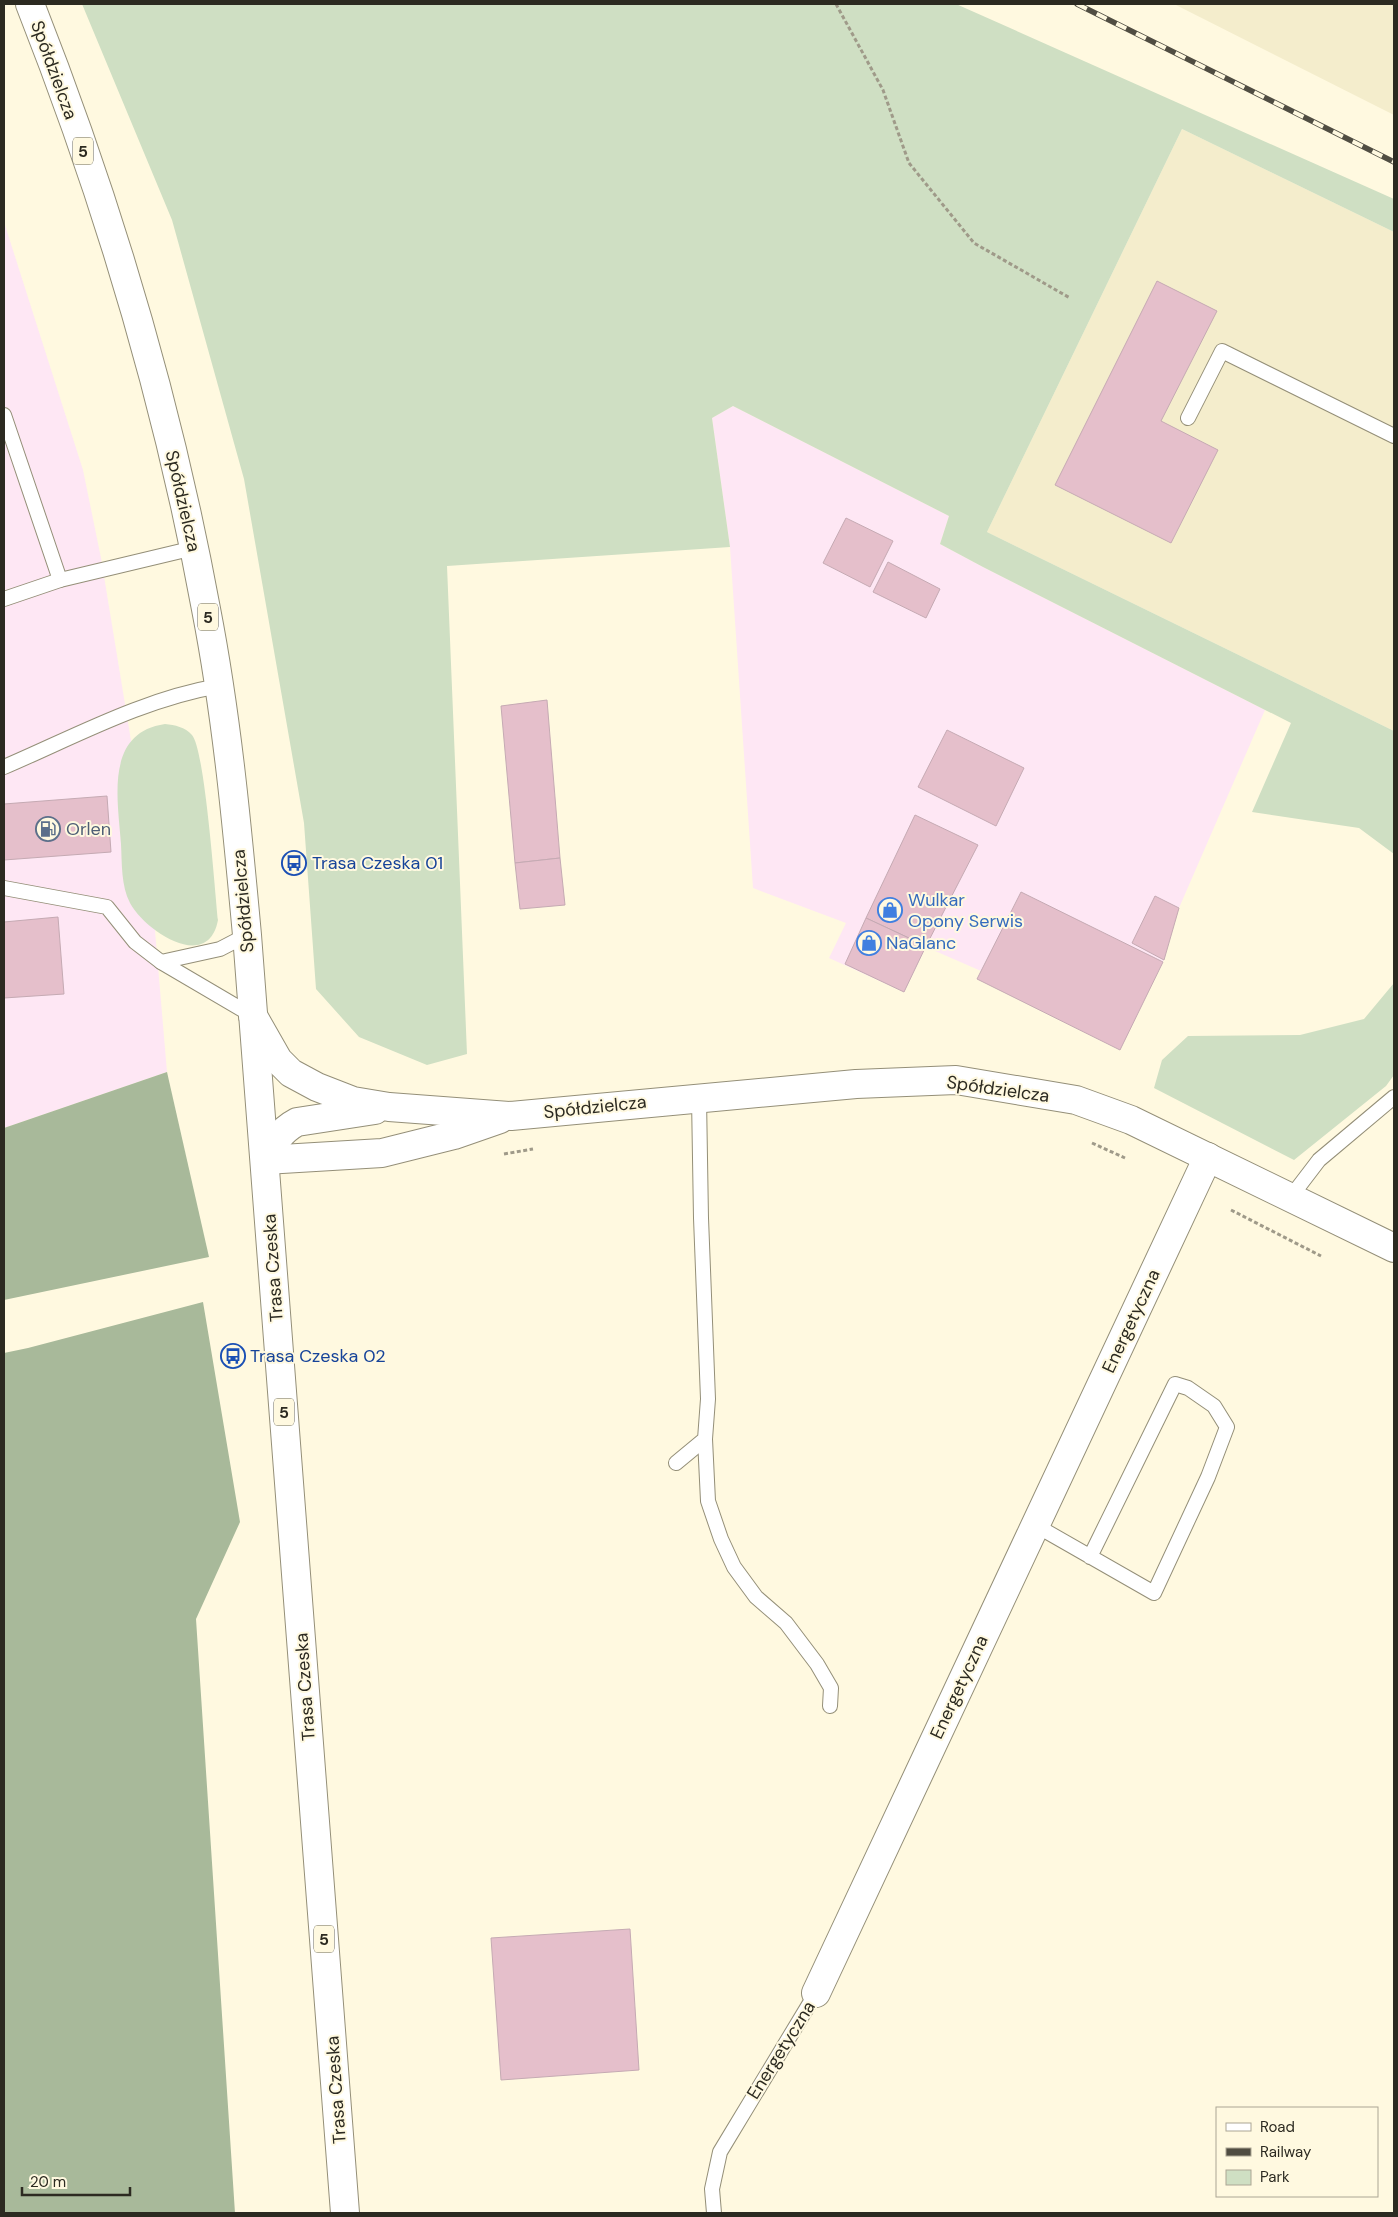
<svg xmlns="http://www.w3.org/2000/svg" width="1398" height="2217" font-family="'DM Sans',sans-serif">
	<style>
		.commercial { fill: #fee7f4 }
		.built { fill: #f4edcc }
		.green { fill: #cfdfc3 }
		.forest { fill: #a8b99a }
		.building { fill: #e5bfcb; stroke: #c5aab3 }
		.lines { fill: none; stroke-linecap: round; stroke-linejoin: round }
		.service-casing { stroke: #948f78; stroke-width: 16 }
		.minor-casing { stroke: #948f78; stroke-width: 30 }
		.tertiary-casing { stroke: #948f78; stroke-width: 30 }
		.primary-casing { stroke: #948f78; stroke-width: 30 }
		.path { stroke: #9f9a89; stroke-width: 3; stroke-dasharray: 4 2.5; stroke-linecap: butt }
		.service { stroke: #fff; stroke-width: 14 }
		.minor { stroke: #fff; stroke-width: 28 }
		.tertiary { stroke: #fff; stroke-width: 28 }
		.primary { stroke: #fff; stroke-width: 28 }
		.rail-casing { stroke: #504d42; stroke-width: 5.5 }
		.rail { stroke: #fff9e0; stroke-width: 4; stroke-dasharray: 11; stroke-linecap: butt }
		.labels { text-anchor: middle; stroke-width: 4; stroke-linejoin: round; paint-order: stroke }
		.shield { fill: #fff9e0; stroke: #6b685a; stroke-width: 1 }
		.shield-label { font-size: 16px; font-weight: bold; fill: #2c2a21 }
		.street-label { font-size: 18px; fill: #2c2a21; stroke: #fff9e0 }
		.service-label { font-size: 18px; fill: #4e5e75; stroke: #fff9e0; text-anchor: start }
		.transit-label { font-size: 18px; fill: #164399; stroke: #fff9e0; text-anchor: start }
		.shop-label { font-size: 18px; fill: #366cbe; stroke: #fff9e0; text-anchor: start }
	</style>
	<rect width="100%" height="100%" fill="#fff9e0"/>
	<g class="commercial">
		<polygon points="4,222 83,470 101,558 135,765 154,919 167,1072 4,1128"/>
		<polygon points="733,406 949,516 940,544 983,567 1265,710 1179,908 1163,962 1120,1050 977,979 981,971 926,947 904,992 829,958 846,923 753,888 730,547 712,418"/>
	</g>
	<g class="built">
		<polygon points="1174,4 1394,4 1394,115"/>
		<polygon points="1182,129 1394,232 1394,731 987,532"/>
	</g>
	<g class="green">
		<polygon points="82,4 956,4 1394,199 1394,232 1182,129 987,532 1394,731 1394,854 1359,828 1252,812 1291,723 983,567 940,544 949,516 733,406 712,418 730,547 447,566 467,1054 427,1065 359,1037 316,989 304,823 244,479 172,220"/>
		<path d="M 165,724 C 175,725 185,727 192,735 C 205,750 215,891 218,920 C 208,973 145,931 130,903 C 121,886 122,863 121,844 C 118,800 104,733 165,724 Z"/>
		<polygon points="1394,983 1394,1075 1386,1086 1294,1160 1154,1088 1162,1060 1188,1036 1300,1035 1364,1019"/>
	</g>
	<g class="forest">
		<polygon points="167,1072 209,1257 4,1300 4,1128"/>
		<polygon points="203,1302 240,1522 196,1619 235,2213 4,2213 4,1353 28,1348"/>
	</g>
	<g class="building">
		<polygon points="1157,281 1217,311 1161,421 1218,450 1171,543 1055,485"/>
		<polygon points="846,518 893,541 870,587 823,563"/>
		<polygon points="888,562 940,589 926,618 873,592"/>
		<polygon points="547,700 560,858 515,863 501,706"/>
		<polygon points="947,730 1024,768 996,826 918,787"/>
		<polygon points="107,796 111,852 4,860 4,804"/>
		<polygon points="915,815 978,845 926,946 866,918"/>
		<polygon points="560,858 565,905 520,909 515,863"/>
		<polygon points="1021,892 1163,962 1120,1050 977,979"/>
		<polygon points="1155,896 1179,908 1164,960 1132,943"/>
		<polygon points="58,917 64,994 4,998 4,922"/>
		<polygon points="866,918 926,946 904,992 845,964"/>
		<polygon points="630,1929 639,2070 501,2080 491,1938"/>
	</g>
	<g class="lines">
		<defs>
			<g id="service">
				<polyline points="4,415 60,580"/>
				<polyline points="1188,418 1222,351 1394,436"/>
				<polyline points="4,599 60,580 194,548"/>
				<path d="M 4,767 C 74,737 143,699 219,686"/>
				<polyline points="4,888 107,907 135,942 161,962 220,949 247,935"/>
				<polyline points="161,962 253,1016"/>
				<polyline points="1290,1198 1319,1160 1394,1097"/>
				<polyline points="705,1439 708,1501 721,1539 734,1567 756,1597 786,1623 817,1664 831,1688 830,1706"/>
				<polyline points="676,1463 705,1439 708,1399 701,1218 699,1098"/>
				<polyline points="1035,1525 1154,1593 1208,1477 1227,1427 1214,1406 1188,1388 1175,1384 1090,1557"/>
				<polyline points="714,2213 712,2189 720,2152 816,1993"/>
			</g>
			<polyline id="minor" points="816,1993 1208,1157"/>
			<g id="tertiary">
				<polyline points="253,1016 278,1060 291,1073 317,1087 353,1101 389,1107 511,1116 856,1084 956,1080 1076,1100 1131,1120 1394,1248"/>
				<polyline points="265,1160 382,1153 454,1135 500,1119"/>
				<path d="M 265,1160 C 273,1144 280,1131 297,1122 L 375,1110"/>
			</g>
			<path id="primary" d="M 30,4 C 107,199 168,403 206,609 C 227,717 237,826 247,935 L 345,2213"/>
		</defs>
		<use href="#service" class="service-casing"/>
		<use href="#minor" class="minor-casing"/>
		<use href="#tertiary" class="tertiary-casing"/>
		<use href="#primary" class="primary-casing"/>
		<g class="path">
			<polyline points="836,4 883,90 909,163 974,243 1070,298"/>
			<polyline points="1092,1143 1125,1158"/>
			<polyline points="504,1154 533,1149"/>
			<polyline points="1231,1210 1321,1256"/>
		</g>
		<use href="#service" class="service"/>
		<use href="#minor" class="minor"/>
		<use href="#tertiary" class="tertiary"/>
		<use href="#primary" class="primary"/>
		<defs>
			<polyline id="rail" points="1077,4 1394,162"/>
		</defs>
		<use href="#rail" class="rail-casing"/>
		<use href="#rail" class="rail"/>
	</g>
	<defs>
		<symbol id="fuel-ring" viewBox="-11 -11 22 22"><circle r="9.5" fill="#fff9e0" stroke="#5c6f8a" stroke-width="1.5"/><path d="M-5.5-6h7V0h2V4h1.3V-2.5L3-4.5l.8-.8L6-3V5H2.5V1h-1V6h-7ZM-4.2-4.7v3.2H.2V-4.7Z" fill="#5c6f8a"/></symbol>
		<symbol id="bus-ring" viewBox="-11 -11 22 22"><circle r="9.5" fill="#fff9e0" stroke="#1a4fb4" stroke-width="1.5"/><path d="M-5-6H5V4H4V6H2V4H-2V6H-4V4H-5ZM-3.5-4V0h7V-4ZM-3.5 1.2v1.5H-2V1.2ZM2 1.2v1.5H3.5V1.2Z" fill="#1a4fb4"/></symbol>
		<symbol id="shop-ring" viewBox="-11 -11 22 22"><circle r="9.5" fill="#fff9e0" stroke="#3f7fe0" stroke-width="1.5"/><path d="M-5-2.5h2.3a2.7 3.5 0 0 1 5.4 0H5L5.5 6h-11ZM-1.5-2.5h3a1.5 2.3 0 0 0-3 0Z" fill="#3f7fe0"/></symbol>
	</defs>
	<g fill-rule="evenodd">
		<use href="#fuel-ring" x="34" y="815" width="28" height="28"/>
		<use href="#bus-ring" x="280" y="849" width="28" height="28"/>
		<use href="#shop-ring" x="876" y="896" width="28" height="28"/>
		<use href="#shop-ring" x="855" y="929" width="28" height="28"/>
		<use href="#bus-ring" x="219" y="1342" width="28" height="28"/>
	</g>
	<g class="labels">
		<g class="shield">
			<rect x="73" y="137.5" width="20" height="27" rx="4"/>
			<rect x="198" y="603.5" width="20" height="27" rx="4"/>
			<rect x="274" y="1398.5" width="20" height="27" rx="4"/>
			<rect x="314" y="1925.5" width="20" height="27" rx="4"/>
		</g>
		<g class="shield-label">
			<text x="83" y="157">5</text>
			<text x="208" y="623">5</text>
			<text x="284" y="1418">5</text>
			<text x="324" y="1945">5</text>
		</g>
		<g class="street-label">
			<text transform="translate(54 70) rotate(70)" y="6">Spółdzielcza</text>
			<text transform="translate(183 501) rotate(77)" y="6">Spółdzielcza</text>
			<text transform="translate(243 901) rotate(-95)" y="6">Spółdzielcza</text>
			<text transform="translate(998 1089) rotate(8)" y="6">Spółdzielcza</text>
			<text transform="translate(595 1107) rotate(-6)" y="6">Spółdzielcza</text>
			<text transform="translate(273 1268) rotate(-94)" y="6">Trasa Czeska</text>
			<text transform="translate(1131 1321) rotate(-65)" y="6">Energetyczna</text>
			<text transform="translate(305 1687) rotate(-94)" y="6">Trasa Czeska</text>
			<text transform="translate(959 1687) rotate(-65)" y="6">Energetyczna</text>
			<text transform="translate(781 2050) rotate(-58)" y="6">Energetyczna</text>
			<text transform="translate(336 2090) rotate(-94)" y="6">Trasa Czeska</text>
		</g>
		<g class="service-label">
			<text x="66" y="835">Orlen</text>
		</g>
		<g class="transit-label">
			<text x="312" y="869">Trasa Czeska 01</text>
			<text x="250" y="1362">Trasa Czeska 02</text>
		</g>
		<g class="shop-label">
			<text x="908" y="906">Wulkar<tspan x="908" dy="21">Opony Serwis</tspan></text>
			<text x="886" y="949">NaGlanc</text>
		</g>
	</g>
	<rect width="1398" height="2217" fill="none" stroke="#2c2a21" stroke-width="10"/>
	<rect x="1216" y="2107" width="162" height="90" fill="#fff9e0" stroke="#aba694"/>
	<rect x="1226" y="2123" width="25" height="8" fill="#ffffff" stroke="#aba694"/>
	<text x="1260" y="2132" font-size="15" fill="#2c2a21">Road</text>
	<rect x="1226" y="2148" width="25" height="8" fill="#504d42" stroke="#aba694"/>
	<text x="1260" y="2157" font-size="15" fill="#2c2a21">Railway</text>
	<rect x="1226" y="2170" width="25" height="15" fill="#cfdfc3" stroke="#aba694"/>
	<text x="1260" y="2182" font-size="15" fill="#2c2a21">Park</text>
	<path d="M22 2187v8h108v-8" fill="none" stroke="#2c2a21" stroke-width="2.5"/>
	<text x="30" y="2187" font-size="15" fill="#2c2a21" stroke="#fff9e0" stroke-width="4" paint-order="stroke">20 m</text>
</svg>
